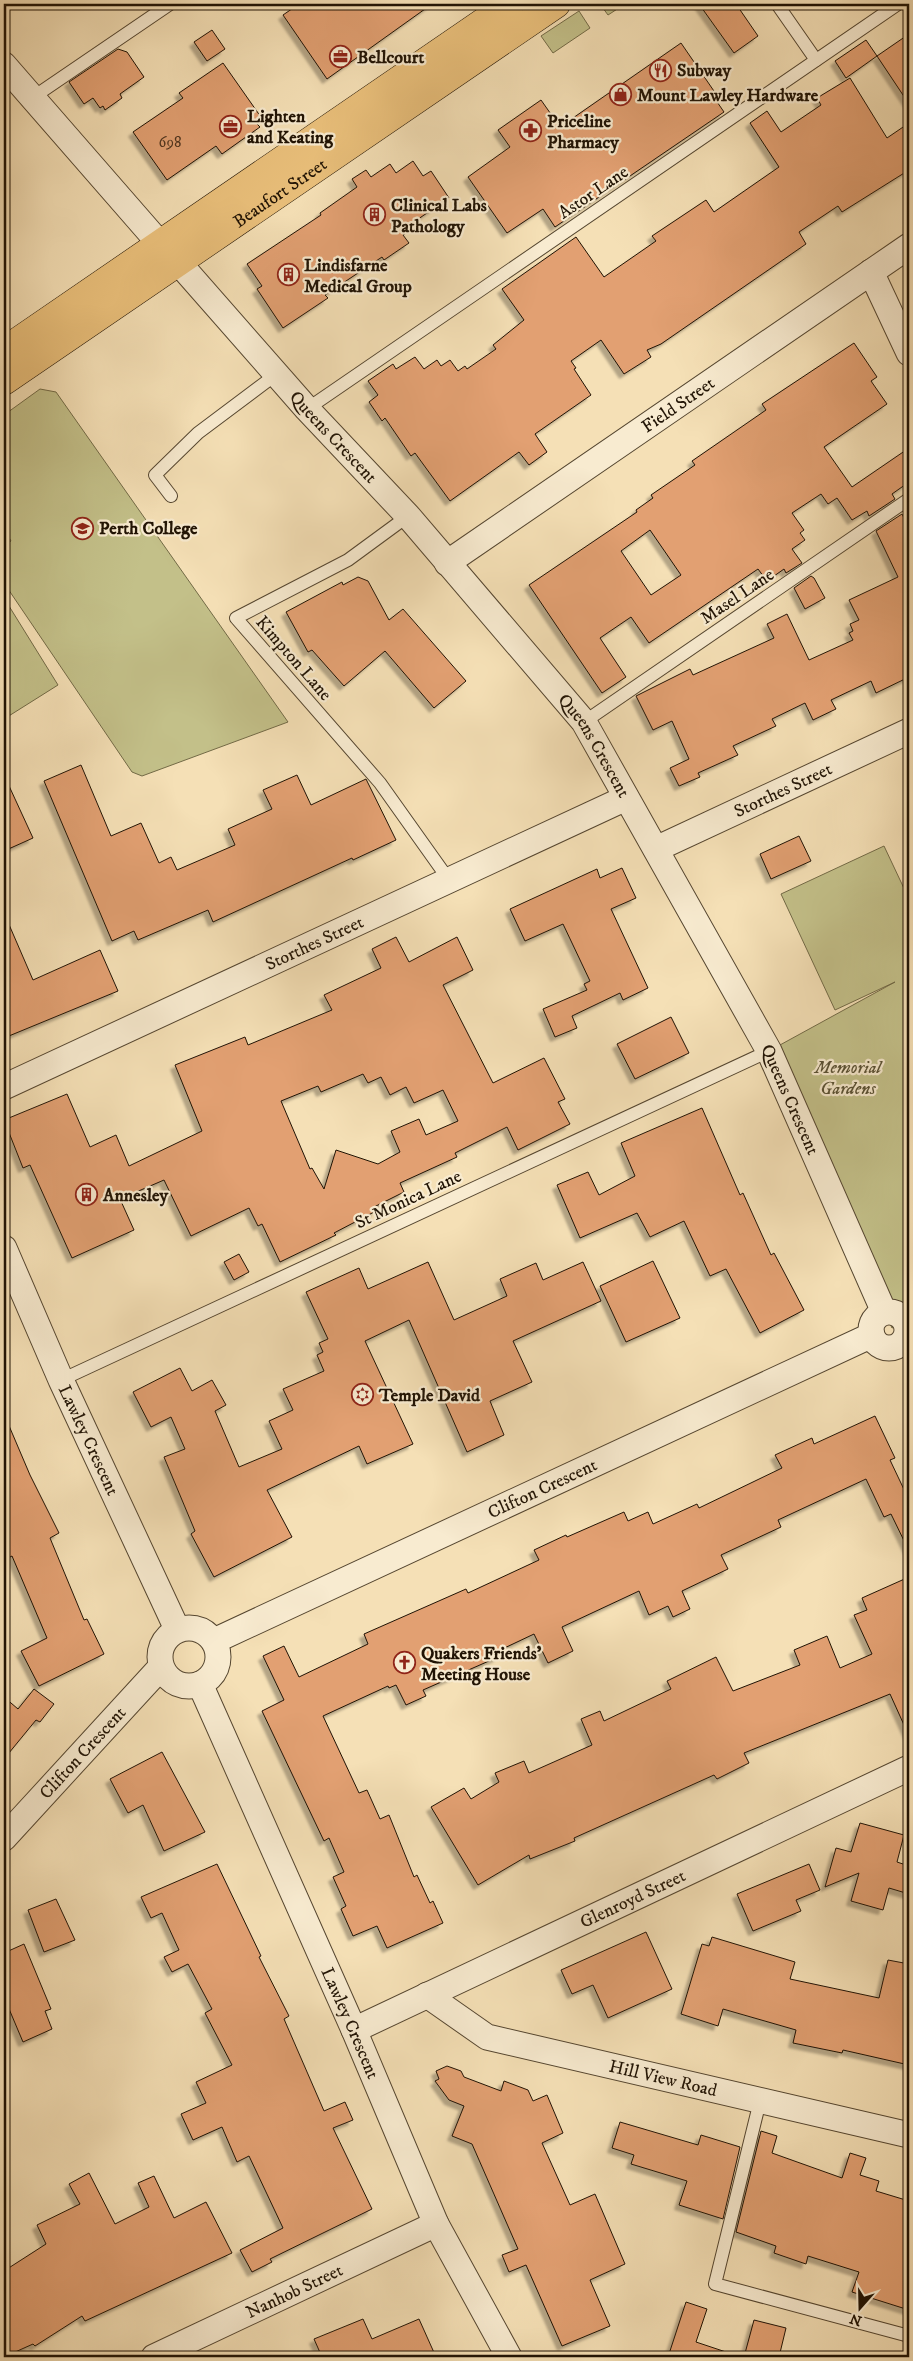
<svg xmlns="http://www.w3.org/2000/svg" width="913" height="2361" font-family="'IM FELL DW Pica',serif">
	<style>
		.green { fill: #c3c089; stroke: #726a46 }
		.building { fill: #e2a072; stroke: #201304; fill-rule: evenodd; filter: url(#shadow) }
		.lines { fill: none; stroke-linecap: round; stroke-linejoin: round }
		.lane-casing { stroke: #554630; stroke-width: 14 }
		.street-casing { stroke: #554630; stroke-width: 27 }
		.primary-casing { stroke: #201304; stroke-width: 29 }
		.lane { stroke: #f8ebd0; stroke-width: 12 }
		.street { stroke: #f8ebd0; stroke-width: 25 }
		.primary { stroke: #eac07b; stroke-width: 28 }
		.labels { text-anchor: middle; stroke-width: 4.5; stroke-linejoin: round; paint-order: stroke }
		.number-label { font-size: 15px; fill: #503620 }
		.poi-label { font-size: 18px; font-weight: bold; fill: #201304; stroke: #f8ebd0; text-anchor: start }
		.street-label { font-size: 18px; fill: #201304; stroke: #f8ebd0 }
		.park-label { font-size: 18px; font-style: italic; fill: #595033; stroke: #f8ebd0 }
	</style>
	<defs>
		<filter id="shadow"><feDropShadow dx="-4.5" dy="4.5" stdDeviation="1" flood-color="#0004"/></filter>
	</defs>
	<rect width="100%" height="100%" fill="#f5e0b6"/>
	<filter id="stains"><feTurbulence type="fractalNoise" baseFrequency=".004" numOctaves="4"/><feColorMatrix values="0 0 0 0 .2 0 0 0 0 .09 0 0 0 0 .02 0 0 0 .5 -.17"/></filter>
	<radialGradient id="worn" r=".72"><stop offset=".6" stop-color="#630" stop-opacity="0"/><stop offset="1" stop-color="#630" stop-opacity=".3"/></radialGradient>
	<g class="green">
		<polygon points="600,4 625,4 608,15"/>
		<polygon points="579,11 590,28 553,53 541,36"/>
		<polygon points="40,389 56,392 288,722 142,776 132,772 4,583 4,546 11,541 4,529 4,415"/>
		<polygon points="4,598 58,685 4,719"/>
		<polygon points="884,846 909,899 909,1320 892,1328 769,1051 895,982 835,1010 781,894"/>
	</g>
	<g class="building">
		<polygon points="299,4 432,4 327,79 283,15"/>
		<polygon points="699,4 736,4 758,36 734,53"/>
		<polygon points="212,30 225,49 207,61 194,42"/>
		<polygon points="909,34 909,104 877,56"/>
		<polygon points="866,40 877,56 846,78 835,61"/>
		<polygon points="681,43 716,94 713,96 724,112 555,227 543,209 507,233 468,177 510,147 498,130 541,100 560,127"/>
		<polygon points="118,49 127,52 144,77 120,94 122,98 105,110 103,106 100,108 93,98 84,104 69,82"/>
		<polygon points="223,63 263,120 257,124 260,127 222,154 216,146 167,180 133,132 183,98 179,93"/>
		<polygon points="850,78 887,138 909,123 909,170 842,212 838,206 799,232 806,244 661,344 647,350 651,357 624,374 601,340 571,361 576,368 574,369 591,395 535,434 547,452 529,465 519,452 450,501 415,453 411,456 385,418 382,421 369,402 378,395 368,381 393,364 396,369 415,357 424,369 437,360 441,366 450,360 458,371 465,366 467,369 496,349 493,345 524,320 502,289 576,237 604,277 656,241 652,236 706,200 714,212 779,167 750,123 767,111 781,132 821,105 817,98"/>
		<polygon points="413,161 423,176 431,171 449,198 405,228 408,232 403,235 409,243 384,260 382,257 325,295 328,298 283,328 257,289 262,286 247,264 321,215 320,213 357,187 352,179 366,170 371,177 390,164 396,173"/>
		<path d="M 854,343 L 877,377 L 871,381 L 887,404 L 824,447 L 852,487 L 909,448 L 909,482 L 892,494 L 895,499 L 869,516 L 867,511 L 852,520 L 837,498 L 828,504 L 821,494 L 792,513 L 804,530 L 800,533 L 805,540 L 792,549 L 802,563 L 786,573 L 784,569 L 767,581 L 758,569 L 649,643 L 631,617 L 600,638 L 626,677 L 602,693 L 529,585 L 637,512 L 636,510 L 653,498 L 651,495 L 695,465 L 692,461 L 766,410 L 762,404 ZM 650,530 L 681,575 L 651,595 L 621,551 Z"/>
		<polygon points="902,514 909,528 909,677 876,693 871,681 831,700 836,709 813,720 805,703 772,719 776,726 733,746 738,755 698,773 700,777 679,786 670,768 689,759 672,721 653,730 636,696 690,669 693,675 774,638 767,624 787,614 809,660 853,640 849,633 853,631 850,624 859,620 849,600 898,577 876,531"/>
		<polygon points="811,576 814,578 825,598 805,609 794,588"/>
		<polygon points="358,577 368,581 389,620 403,609 466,681 434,708 385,651 344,686 312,650 308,652 286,612 342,582 343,585"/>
		<polygon points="81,765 111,836 141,823 159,863 171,857 177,870 235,845 228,829 272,809 263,790 297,775 311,805 366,779 396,840 353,860 352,858 213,922 208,910 138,940 134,931 112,941 44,781"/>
		<polygon points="4,775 33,838 4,851"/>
		<polygon points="799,836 811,861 771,879 760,854"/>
		<polygon points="622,868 636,898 611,909 648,988 623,1000 620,993 572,1016 577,1028 555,1037 543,1009 587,990 584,984 590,981 563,924 525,941 510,909 597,869 600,878"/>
		<polygon points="4,913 33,980 100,950 118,991 4,1038"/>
		<path d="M 396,937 L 409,962 L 457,937 L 473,970 L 443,985 L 493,1083 L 544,1058 L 565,1099 L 558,1102 L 570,1124 L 518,1150 L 507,1127 L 455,1153 L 457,1157 L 400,1183 L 404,1192 L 374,1207 L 376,1211 L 334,1233 L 336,1235 L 280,1262 L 262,1224 L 258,1226 L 249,1208 L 191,1236 L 164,1180 L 120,1199 L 134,1230 L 72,1258 L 30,1165 L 23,1168 L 4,1120 L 67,1094 L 90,1147 L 116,1135 L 129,1166 L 202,1131 L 175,1065 L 245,1037 L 248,1045 L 332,1010 L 324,995 L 381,968 L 372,949 ZM 363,1074 L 368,1083 L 381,1077 L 390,1095 L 406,1087 L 414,1103 L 443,1090 L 458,1121 L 426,1135 L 419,1119 L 391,1131 L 400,1152 L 378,1164 L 336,1150 L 324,1189 L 312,1168 L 310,1169 L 281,1101 L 318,1086 L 321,1092 Z"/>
		<polygon points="671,1017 689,1053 635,1079 617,1044"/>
		<polygon points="702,1108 740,1195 743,1193 771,1255 774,1253 804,1310 760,1333 726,1269 710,1276 684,1221 650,1237 637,1213 580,1238 557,1185 588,1172 599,1195 635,1176 621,1143"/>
		<polygon points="239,1254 249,1272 234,1280 224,1262"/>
		<polygon points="653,1261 680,1318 626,1342 600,1286"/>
		<polygon points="428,1262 454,1320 507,1296 500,1279 536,1263 543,1280 583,1262 601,1301 513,1341 532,1382 490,1401 504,1435 467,1452 409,1320 365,1341 413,1444 367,1464 359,1446 267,1490 292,1537 214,1577 191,1534 195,1531 164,1457 185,1449 171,1417 151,1427 133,1392 180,1368 192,1391 212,1380 226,1405 215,1411 239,1467 282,1449 269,1421 293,1410 283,1389 324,1371 317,1355 323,1352 319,1343 328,1339 306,1292 359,1268 368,1289"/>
		<polygon points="4,1414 30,1475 59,1533 50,1538 84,1620 87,1619 104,1654 39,1686 21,1651 47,1638 12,1556 4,1560"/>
		<polygon points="875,1416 895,1458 890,1460 909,1500 909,1551 891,1514 884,1517 866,1479 778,1520 781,1527 721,1555 728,1569 682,1591 690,1609 673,1617 668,1606 649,1615 639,1591 562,1627 573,1651 548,1663 534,1634 496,1652 498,1657 423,1690 426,1696 406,1705 396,1685 389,1688 388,1686 323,1716 359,1793 367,1790 380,1819 389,1815 414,1877 417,1875 430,1903 433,1901 443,1923 387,1948 377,1926 353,1936 341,1909 346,1906 333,1877 344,1872 329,1838 324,1841 262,1711 284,1700 263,1656 284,1646 299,1677 368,1644 364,1634 466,1589 468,1593 539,1560 534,1550 566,1535 567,1537 624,1512 628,1521 648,1512 653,1524 697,1504 699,1508 782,1468 775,1455 812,1438 814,1444"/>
		<polygon points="909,1577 909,1736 890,1694 744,1753 749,1763 717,1779 714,1775 574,1838 575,1841 530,1859 529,1855 478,1885 431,1807 464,1788 471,1799 499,1782 495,1773 524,1761 529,1773 592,1745 581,1719 600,1711 604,1721 671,1689 667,1681 716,1657 733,1691 800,1665 794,1650 827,1636 840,1668 872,1654 854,1615 867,1610 862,1598"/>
		<polygon points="34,1689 54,1704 40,1722 36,1720 4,1759 4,1697 18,1709"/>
		<polygon points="162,1752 205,1832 164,1851 143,1805 128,1813 110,1779"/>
		<polygon points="860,1823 904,1835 897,1862 909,1866 909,1894 889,1888 883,1910 851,1901 859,1873 825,1887 836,1848 851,1852"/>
		<polygon points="217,1864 261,1956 259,1957 289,2016 284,2019 324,2111 345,2102 353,2120 333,2128 372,2209 270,2259 272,2262 252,2272 240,2250 283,2228 249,2156 237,2162 222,2127 193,2140 181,2114 206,2103 196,2082 232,2065 205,2013 212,2009 188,1964 172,1972 164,1957 179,1950 162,1913 151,1918 141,1897"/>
		<polygon points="809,1864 820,1890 796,1900 801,1911 753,1931 737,1894"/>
		<polygon points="56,1899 75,1940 44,1952 28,1910"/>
		<polygon points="646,1932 672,1989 608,2018 593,1985 572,1994 561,1970"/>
		<polygon points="712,1937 795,1962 790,1979 879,1998 888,1960 909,1964 909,2065 843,2050 842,2053 793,2043 796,2030 723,2009 718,2026 681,2014 702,1944 709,1946"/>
		<polygon points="24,1944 51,2009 45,2011 52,2029 23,2042 4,1997 4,1953"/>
		<polygon points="447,2066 461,2071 464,2077 501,2091 504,2081 528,2090 533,2101 547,2095 563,2133 542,2143 570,2205 595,2194 625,2264 590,2280 610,2326 562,2346 526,2265 509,2272 502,2255 518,2249 472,2144 452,2136 464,2106 449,2100 435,2081 439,2079 436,2071"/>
		<polygon points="620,2122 698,2145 701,2135 740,2147 723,2219 679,2205 687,2181 631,2164 634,2155 612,2148"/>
		<polygon points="761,2131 777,2136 772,2153 842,2178 850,2153 866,2158 860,2175 879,2181 876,2191 909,2201 909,2310 852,2292 859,2272 808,2256 806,2264 774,2253 776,2246 736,2232"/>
		<polygon points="89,2173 115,2224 149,2207 138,2183 154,2176 174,2218 206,2202 232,2253 85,2321 82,2316 35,2346 33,2344 4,2357 4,2271 46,2244 37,2225 80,2204 69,2184"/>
		<polygon points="686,2302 707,2309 696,2342 732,2354 731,2357 668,2357"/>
		<polygon points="363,2319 372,2339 419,2319 436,2357 322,2357 314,2339"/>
		<polygon points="754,2320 786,2328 779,2357 744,2357"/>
	</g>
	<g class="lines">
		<defs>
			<g id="lane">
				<polyline points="777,4 816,60"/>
				<polyline points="32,98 170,4"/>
				<polyline points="307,409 898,4"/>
				<polyline points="171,496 155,475 198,433 266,382 276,373"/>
				<polyline points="408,516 348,560 236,618 380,783 449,880"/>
				<polyline points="584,722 909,499"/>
				<polyline points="61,1380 769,1051"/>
				<polyline points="760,2101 715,2284 909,2336"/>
			</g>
			<g id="street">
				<polyline points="4,65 160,244"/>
				<path id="s1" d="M 178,262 L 307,409 L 408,516 L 584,722 L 769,1051 L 884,1312"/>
				<polyline points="871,272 909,353"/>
				<path id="s2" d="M 447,563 L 909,246"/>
				<path id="s3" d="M 656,849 L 909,731"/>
				<path id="s4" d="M 4,1087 L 626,798"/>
				<path id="s5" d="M 4,1248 L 61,1380 L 177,1629"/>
				<circle cx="889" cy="1330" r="18"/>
				<circle cx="189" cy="1657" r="29"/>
				<path id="s6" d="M 214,1641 L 872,1335"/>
				<path id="s7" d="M 200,1684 L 354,2030 L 436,2224 L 509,2357"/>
				<path id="s8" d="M 4,1838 L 161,1667"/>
				<path id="s9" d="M 427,1995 L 487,2037 L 909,2135"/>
				<path id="s10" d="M 354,2030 L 909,1768"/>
				<path id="s11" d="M 154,2357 L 436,2224"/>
			</g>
			<g id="primary">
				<polyline points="4,351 510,4"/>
				<path id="s12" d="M 4,381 L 556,4"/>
			</g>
		</defs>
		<use href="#lane" class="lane-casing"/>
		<use href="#street" class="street-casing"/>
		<use href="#primary" class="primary-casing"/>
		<use href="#lane" class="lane"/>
		<use href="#street" class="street"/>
		<use href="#primary" class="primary"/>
	</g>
	<defs>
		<symbol id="office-ring" viewBox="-11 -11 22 22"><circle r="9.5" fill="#f8ebd0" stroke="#8f2418" stroke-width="1.5"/><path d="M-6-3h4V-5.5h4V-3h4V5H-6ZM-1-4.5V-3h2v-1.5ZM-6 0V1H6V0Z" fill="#8f2418"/></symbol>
		<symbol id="restaurant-ring" viewBox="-11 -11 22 22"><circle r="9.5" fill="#f8ebd0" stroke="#8f2418" stroke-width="1.5"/><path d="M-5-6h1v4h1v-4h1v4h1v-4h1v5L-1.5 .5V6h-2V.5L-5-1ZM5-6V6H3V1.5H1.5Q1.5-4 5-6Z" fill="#8f2418"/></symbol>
		<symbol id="shop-ring" viewBox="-11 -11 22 22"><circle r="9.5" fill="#f8ebd0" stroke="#8f2418" stroke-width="1.5"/><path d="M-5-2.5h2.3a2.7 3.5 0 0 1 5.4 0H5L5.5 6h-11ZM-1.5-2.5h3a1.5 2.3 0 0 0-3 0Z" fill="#8f2418"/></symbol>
		<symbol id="pharmacy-ring" viewBox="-11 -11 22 22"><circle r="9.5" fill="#f8ebd0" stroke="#8f2418" stroke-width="1.5"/><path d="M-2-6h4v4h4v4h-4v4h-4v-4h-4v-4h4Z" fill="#8f2418"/></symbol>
		<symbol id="building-ring" viewBox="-11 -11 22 22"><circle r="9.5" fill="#f8ebd0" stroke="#8f2418" stroke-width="1.5"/><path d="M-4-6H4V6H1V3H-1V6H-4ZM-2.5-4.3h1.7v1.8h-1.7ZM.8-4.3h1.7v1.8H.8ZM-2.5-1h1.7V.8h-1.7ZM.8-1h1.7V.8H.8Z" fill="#8f2418"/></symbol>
		<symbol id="school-ring" viewBox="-11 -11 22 22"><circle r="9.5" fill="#f8ebd0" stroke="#8f2418" stroke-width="1.5"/><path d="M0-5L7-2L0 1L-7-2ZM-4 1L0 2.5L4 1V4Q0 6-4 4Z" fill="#8f2418"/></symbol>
		<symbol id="synagogue-ring" viewBox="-11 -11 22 22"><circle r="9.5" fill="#f8ebd0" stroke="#8f2418" stroke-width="1.5"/><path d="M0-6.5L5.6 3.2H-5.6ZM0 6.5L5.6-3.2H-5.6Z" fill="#8f2418"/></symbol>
		<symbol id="church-ring" viewBox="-11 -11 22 22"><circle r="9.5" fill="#f8ebd0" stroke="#8f2418" stroke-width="1.5"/><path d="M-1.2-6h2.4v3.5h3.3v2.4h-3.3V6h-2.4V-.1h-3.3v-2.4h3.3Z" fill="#8f2418"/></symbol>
	</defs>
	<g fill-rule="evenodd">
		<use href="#office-ring" x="328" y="44" width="25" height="25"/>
		<use href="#restaurant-ring" x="648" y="58" width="25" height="25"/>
		<use href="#shop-ring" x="608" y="82" width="25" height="25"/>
		<use href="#office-ring" x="218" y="114" width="25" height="25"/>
		<use href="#pharmacy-ring" x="518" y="118" width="25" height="25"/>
		<use href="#building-ring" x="362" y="202" width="25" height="25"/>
		<use href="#building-ring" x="276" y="262" width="25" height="25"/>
		<use href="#school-ring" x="70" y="516" width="25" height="25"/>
		<use href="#building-ring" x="74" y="1182" width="25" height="25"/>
		<use href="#synagogue-ring" x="350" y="1382" width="25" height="25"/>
		<use href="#church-ring" x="392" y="1650" width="25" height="25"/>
	</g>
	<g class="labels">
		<g class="number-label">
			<text x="170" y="147">698</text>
		</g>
		<g class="poi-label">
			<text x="357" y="63">Bellcourt</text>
			<text x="677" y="76">Subway</text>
			<text x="637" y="101">Mount Lawley Hardware</text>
			<text x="247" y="122">Lighten<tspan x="247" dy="21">and Keating</tspan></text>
			<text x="547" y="127">Priceline<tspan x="547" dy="21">Pharmacy</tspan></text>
			<text x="391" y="211">Clinical Labs<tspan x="391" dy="21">Pathology</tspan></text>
			<text x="304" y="271">Lindisfarne<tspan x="304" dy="21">Medical Group</tspan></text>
			<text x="99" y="534">Perth College</text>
			<text x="103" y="1201">Annesley</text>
			<text x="379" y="1401">Temple David</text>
			<text x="421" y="1659">Quakers Friends'<tspan x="421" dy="21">Meeting House</tspan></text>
		</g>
		<g class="street-label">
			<text transform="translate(593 192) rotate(-34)" y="6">Astor Lane</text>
			<text dy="6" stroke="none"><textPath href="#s12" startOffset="334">Beaufort Street</textPath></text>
			<text dy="6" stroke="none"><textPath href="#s2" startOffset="280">Field Street</textPath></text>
			<text dy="6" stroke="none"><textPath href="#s1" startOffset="234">Queens Crescent</textPath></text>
			<text transform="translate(737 596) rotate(-34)" y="6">Masel Lane</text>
			<text transform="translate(294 658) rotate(49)" y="6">Kimpton Lane</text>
			<text dy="6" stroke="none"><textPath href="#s1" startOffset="639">Queens Crescent</textPath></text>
			<text dy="6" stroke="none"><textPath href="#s3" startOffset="140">Storthes Street</textPath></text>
			<text dy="6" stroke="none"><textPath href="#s4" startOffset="342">Storthes Street</textPath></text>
			<text dy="6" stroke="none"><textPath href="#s1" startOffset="1044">Queens Crescent</textPath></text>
			<text transform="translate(408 1199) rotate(-25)" y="6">St Monica Lane</text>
			<text dy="6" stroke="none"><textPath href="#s5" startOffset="210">Lawley Crescent</textPath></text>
			<text dy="6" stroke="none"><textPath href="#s6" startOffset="362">Clifton Crescent</textPath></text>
			<text dy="6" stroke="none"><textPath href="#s8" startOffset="116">Clifton Crescent</textPath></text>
			<text dy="6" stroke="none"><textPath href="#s10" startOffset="308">Glenroyd Street</textPath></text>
			<text dy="6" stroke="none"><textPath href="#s7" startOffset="371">Lawley Crescent</textPath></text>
			<text dy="6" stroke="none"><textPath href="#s9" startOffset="254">Hill View Road</textPath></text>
			<text dy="6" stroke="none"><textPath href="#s11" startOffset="155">Nanhob Street</textPath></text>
		</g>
		<g class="park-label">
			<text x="848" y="1073">Memorial<tspan x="848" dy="21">Gardens</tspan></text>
		</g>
	</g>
	<rect width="913" height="2361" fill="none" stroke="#f5e0b6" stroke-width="20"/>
	<rect x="5" y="5" width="903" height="2351" fill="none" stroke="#201304" stroke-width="2.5"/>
	<rect x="10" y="10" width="893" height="2341" fill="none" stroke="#201304"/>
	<g transform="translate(860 2308) rotate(200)" stroke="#f8ebd0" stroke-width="4" paint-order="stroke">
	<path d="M0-4L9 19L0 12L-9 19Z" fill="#201304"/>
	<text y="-8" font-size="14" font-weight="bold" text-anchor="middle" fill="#201304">N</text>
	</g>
	<rect width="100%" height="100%" filter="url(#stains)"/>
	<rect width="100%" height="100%" fill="url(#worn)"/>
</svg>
